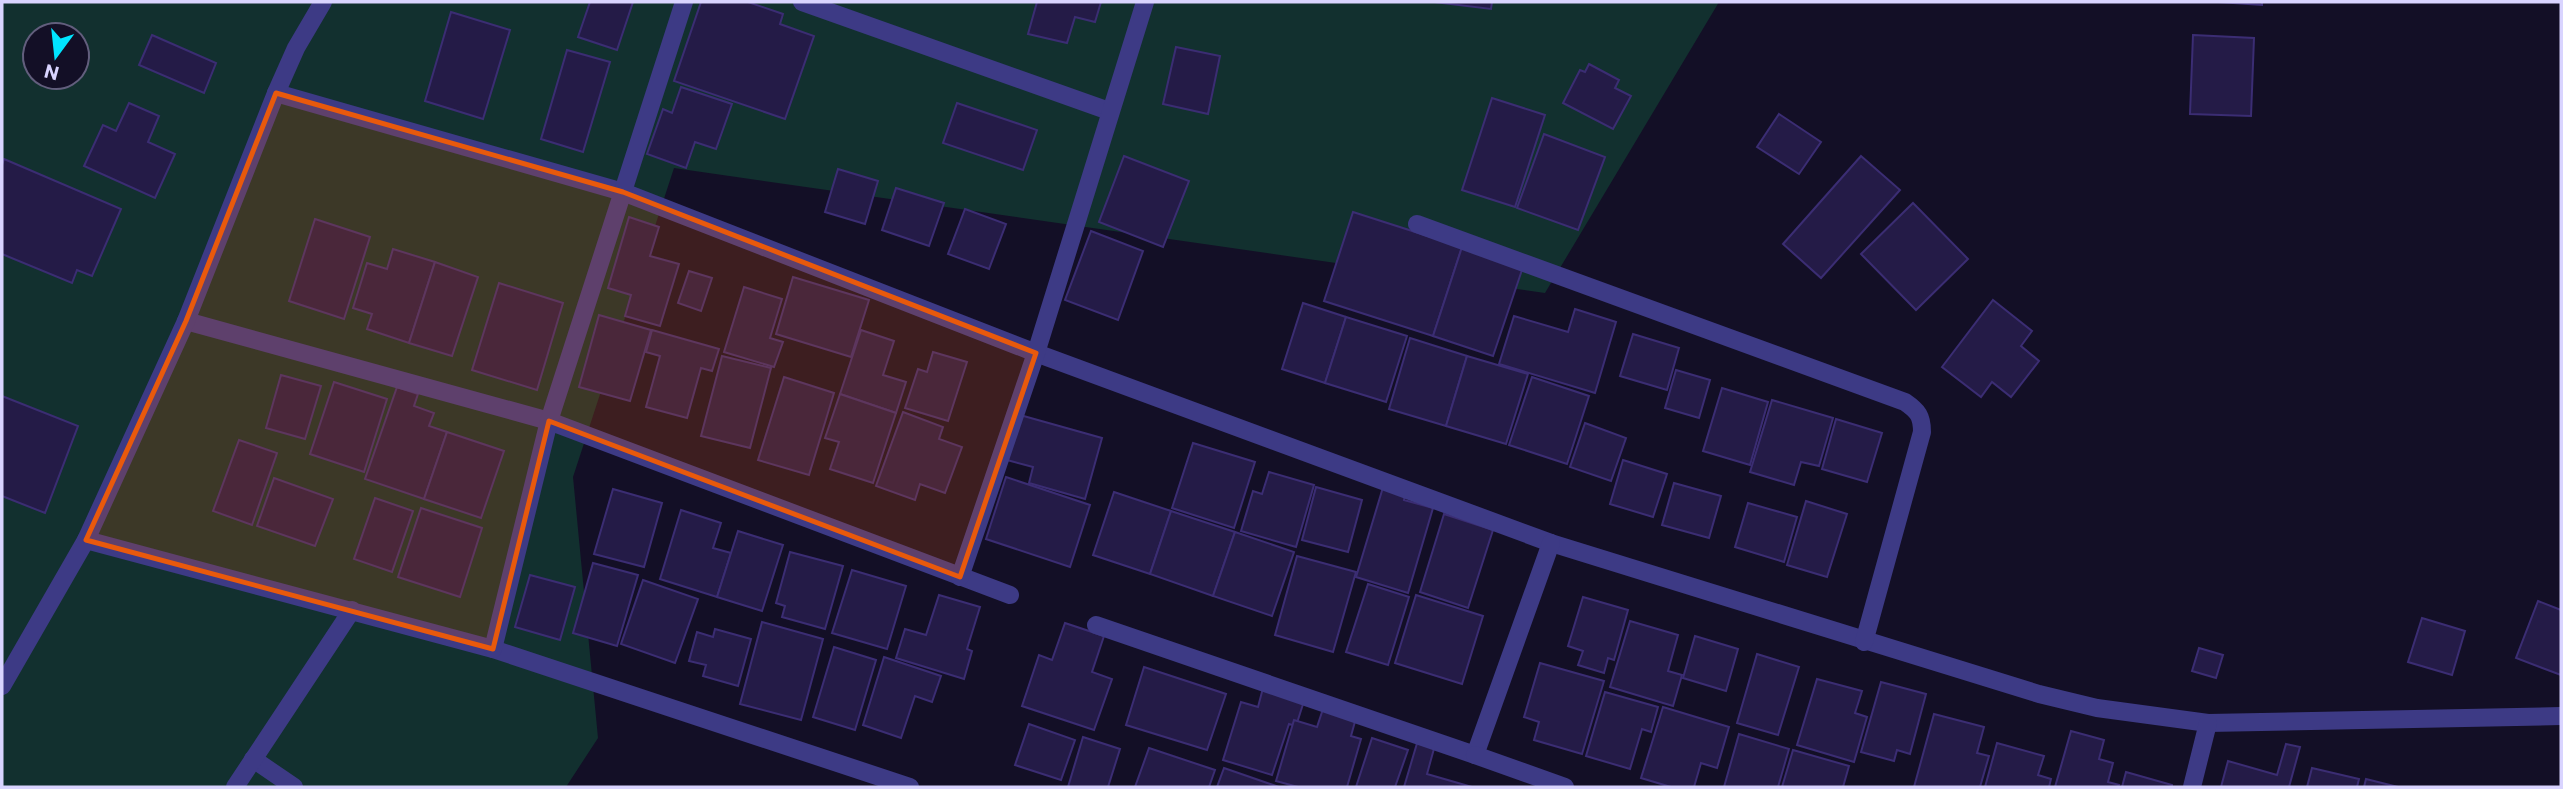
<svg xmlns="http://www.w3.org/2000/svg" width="2563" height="789" font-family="Commissioner,sans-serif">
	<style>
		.green { fill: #12302f; fill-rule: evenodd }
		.building { fill: #241b47; stroke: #3b2d73; stroke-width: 2 }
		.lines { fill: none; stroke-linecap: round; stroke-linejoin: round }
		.street { stroke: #3d3a85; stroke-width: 18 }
		.marked { fill: #e8590c; fill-opacity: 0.2; stroke: #e8590c; stroke-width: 5; stroke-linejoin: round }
	</style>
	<rect width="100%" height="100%" fill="#130f26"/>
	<path class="green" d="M 2,2 L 1719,2 L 1545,293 L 674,168 L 573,477 L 598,738 L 566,787 L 2,787 ZM 35,35 L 77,35 L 77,77 L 35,77 Z"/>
	<g class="building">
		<polygon points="590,2 633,2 617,50 578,37"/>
		<polygon points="701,2 748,2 783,14 780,24 814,36 785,119 674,81"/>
		<polygon points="1037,2 1101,2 1095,22 1075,17 1067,43 1028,34"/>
		<polygon points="1434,2 1492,2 1491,9"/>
		<polygon points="2218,2 2262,2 2262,5"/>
		<polygon points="451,12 510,30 483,119 425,101"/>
		<polygon points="152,35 216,63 204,93 139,65"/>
		<polygon points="2193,35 2254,38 2251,116 2190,114"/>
		<polygon points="1176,47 1220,56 1208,114 1163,104"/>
		<polygon points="567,50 610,62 583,152 541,139"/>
		<polygon points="1589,64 1619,80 1615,88 1631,96 1613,129 1563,103 1580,70 1585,72"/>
		<polygon points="681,87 732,104 716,149 695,142 686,168 647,154 663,109 672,113"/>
		<polygon points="1492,98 1545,115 1515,207 1462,190"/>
		<polygon points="129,103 159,116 148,142 175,154 155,198 84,166 103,125 116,131"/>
		<polygon points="957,103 1037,130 1023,170 943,143"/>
		<polygon points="1779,114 1821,142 1799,174 1757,147"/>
		<polygon points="1544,134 1605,157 1578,230 1517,208"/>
		<polygon points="1124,156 1189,181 1163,247 1099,222"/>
		<polygon points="1861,156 1900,190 1821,278 1783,244"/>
		<polygon points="4,159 121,209 92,276 77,270 72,283 2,254 2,165"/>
		<polygon points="838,169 878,181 865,224 825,212"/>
		<polygon points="896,188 944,203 929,246 882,230"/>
		<polygon points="1913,203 1968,259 1916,310 1861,254"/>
		<polygon points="965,209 1006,224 989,269 948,254"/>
		<polygon points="1353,212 1462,247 1433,336 1324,301"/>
		<polygon points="629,217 659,227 650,256 679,264 660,326 625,316 631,295 608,288"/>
		<polygon points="315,219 370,237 344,319 289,301"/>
		<polygon points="1091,231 1143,251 1118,320 1065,300"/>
		<polygon points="1462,247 1523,267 1493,356 1433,336"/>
		<polygon points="393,249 435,262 409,343 367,329 372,314 353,308 367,263 387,269"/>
		<polygon points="435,262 478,277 452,356 409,343"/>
		<polygon points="689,271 712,278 701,311 678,303"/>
		<polygon points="793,277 869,300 851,357 776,334"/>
		<polygon points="499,283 563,303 537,390 472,370"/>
		<polygon points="744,287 782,299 770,338 783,342 774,367 724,352"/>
		<polygon points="1993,300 2032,331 2021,346 2039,361 2011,397 1992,382 1981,397 1942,367"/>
		<polygon points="1303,303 1346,317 1325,383 1282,369"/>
		<polygon points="1575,309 1616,322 1595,393 1499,364 1514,316 1568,332"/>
		<polygon points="599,315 651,330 630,401 579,387"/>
		<polygon points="1346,317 1407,336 1386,402 1325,383"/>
		<polygon points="652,330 719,349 712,371 701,368 687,418 646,407 660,356 646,352"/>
		<polygon points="861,330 894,341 883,375 906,382 896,413 840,394"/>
		<polygon points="1633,334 1679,348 1667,390 1620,376"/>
		<polygon points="1410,338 1467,356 1446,426 1389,409"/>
		<polygon points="933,352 967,362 948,421 905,408 918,369 927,372"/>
		<polygon points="722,356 771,368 750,448 701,436"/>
		<polygon points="1467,356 1528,374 1506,444 1446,426"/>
		<polygon points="1676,370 1710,380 1699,418 1665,408"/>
		<polygon points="281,375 321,386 305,439 266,428"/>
		<polygon points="784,377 834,393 809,475 758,460"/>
		<polygon points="1532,377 1589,396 1567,464 1509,445"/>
		<polygon points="334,382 387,399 364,472 310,454"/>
		<polygon points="397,387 418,394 414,406 434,413 429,426 447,432 424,499 365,479"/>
		<polygon points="1722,388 1768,402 1750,465 1703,451"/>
		<polygon points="840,394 896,413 873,483 830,469 839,442 825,438"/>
		<polygon points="2,396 78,426 45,513 2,496"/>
		<polygon points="1772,400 1833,418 1819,466 1801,462 1794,485 1750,472"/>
		<polygon points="903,412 943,427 939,439 962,447 945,493 920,484 915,500 876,486"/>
		<polygon points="1020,415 1102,438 1085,499 1029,483 1033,467 1007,460"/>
		<polygon points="1836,419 1882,433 1867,482 1822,469"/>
		<polygon points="1585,423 1626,438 1611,481 1570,467"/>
		<polygon points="447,432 504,451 481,518 424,499"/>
		<polygon points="239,440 277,453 252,525 213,511"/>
		<polygon points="1193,443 1255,462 1234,528 1172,508"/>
		<polygon points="1623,460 1667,474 1653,517 1610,504"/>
		<polygon points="1269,472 1314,485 1296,547 1241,531 1253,491 1262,494"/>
		<polygon points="1006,477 1090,505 1070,567 986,539"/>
		<polygon points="274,478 333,499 315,546 257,526"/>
		<polygon points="1674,483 1721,496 1709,538 1662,525"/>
		<polygon points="1384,484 1406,491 1404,500 1433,508 1408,593 1356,577"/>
		<polygon points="1316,487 1362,500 1348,552 1302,540"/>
		<polygon points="613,489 662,503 644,567 594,554"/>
		<polygon points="1114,492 1171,511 1150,574 1093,555"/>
		<polygon points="375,498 413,511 392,572 354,559"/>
		<polygon points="1806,501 1847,514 1827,577 1787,565"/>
		<polygon points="1748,503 1797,517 1784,562 1735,547"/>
		<polygon points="421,508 482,528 460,597 398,577"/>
		<polygon points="681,510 721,523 713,548 731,553 717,597 660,579"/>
		<polygon points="1171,511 1235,532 1213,596 1150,574"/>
		<polygon points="1444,514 1493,530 1468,608 1420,592"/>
		<polygon points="738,531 783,545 762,611 717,597"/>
		<polygon points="1235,532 1294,552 1272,616 1213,596"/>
		<polygon points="790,552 843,566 825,629 782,617 785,606 776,603"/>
		<polygon points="1297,556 1356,572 1333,652 1275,635"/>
		<polygon points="593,563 638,575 617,646 573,633"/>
		<polygon points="852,570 906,586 887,649 832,633"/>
		<polygon points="530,575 575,587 560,640 515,627"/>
		<polygon points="643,580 698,599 675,663 621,644"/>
		<polygon points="1368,584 1409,597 1388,665 1346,652"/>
		<polygon points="939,595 980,607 967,649 972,651 964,679 896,658 905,629 926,635"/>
		<polygon points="1416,595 1483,616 1462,684 1395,663"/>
		<polygon points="1583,597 1628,610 1614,660 1608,658 1604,673 1578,665 1583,651 1568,646"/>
		<polygon points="2538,601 2561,610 2561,675 2516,658"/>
		<polygon points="2422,618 2465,631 2452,675 2408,662"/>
		<polygon points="1630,621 1678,635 1668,671 1682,675 1673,706 1610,687"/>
		<polygon points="762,622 823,639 801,720 740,704"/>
		<polygon points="1065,623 1104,636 1092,672 1112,679 1094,730 1022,706 1039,655 1052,660"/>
		<polygon points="715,629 751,639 738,686 703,676 706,665 689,661 697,632 713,637"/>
		<polygon points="1695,636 1738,649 1726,691 1683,678"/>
		<polygon points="834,647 876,660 855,730 813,717"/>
		<polygon points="2199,648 2223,655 2216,678 2192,671"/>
		<polygon points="1757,654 1799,667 1778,735 1737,723"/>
		<polygon points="884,657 941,676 932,702 915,696 901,738 863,725"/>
		<polygon points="1540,663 1604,681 1582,754 1534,740 1539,722 1524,717"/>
		<polygon points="1144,667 1226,694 1207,750 1126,725"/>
		<polygon points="1817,679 1862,691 1855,713 1867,717 1854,762 1797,745"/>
		<polygon points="1881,682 1926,694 1910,754 1897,750 1894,761 1861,752"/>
		<polygon points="1263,688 1304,701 1296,726 1289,724 1272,775 1223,760 1241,702 1258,707"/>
		<polygon points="1605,692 1658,707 1651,732 1642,729 1630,769 1586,756"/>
		<polygon points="1663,707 1729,727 1717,768 1701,763 1694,787 1671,787 1641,778"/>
		<polygon points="1323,709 1356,718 1351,736 1361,739 1347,787 1298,787 1276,781 1294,720 1317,727"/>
		<polygon points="1934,714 1984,727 1977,753 1989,756 1980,787 1914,787"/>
		<polygon points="1029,724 1075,740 1061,780 1015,765"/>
		<polygon points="2071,731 2104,740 2099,759 2113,763 2108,782 2119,785 2118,787 2055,787"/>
		<polygon points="1739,734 1789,749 1778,787 1724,787"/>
		<polygon points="1083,737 1120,749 1108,787 1068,787"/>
		<polygon points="1372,738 1408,750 1395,787 1356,787"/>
		<polygon points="1418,740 1435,745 1427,774 1472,787 1404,787"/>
		<polygon points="1997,743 2044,756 2038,775 2051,779 2049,787 1985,787"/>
		<polygon points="2286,744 2300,747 2289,787 2221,787 2228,761 2277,775"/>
		<polygon points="1149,748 1215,770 1209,787 1135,787"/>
		<polygon points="1793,750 1849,766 1843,787 1782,787"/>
		<polygon points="1224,768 1279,787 1217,787"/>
		<polygon points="2312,768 2359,779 2357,787 2307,787"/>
		<polygon points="2126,772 2172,785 2172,787 2122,787"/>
		<polygon points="2366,779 2398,787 2364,787"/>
	</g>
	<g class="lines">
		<g class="street">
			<polyline points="802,2 1109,111"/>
			<polyline points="276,93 623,192 1036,353 1551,543 2039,694 2097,708 2208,723 2561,716"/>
			<path d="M 1417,224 L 1905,402 C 1918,411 1922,416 1922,432 L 1864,642"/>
			<polyline points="186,321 549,421 1010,595"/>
			<polyline points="86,540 493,649 910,787"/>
			<polyline points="960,577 1036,353 1145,2"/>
			<polyline points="1096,625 1475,755 1551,543"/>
			<polyline points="493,649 549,421 684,2"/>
			<polyline points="2,686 86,540 186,321 276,93 296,48 323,2"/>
			<polyline points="1475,755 1565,787"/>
			<polyline points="253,759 294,787"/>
			<polyline points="235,787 352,610"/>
			<polyline points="2192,787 2208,723"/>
		</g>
	</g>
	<path class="marked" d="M 276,93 L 623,192 L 1036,353 L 960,577 L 549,421 L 493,649 L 86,540 L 186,321 Z"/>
	<rect width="2563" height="789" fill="none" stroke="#d9d4ff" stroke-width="7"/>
	<g transform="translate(56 56) rotate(195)"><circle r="33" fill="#130f26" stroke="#625e7d" stroke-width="2"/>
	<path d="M0-5L12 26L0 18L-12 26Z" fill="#00e5ff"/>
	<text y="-10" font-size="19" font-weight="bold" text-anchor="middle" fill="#d9d4ff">N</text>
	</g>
</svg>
